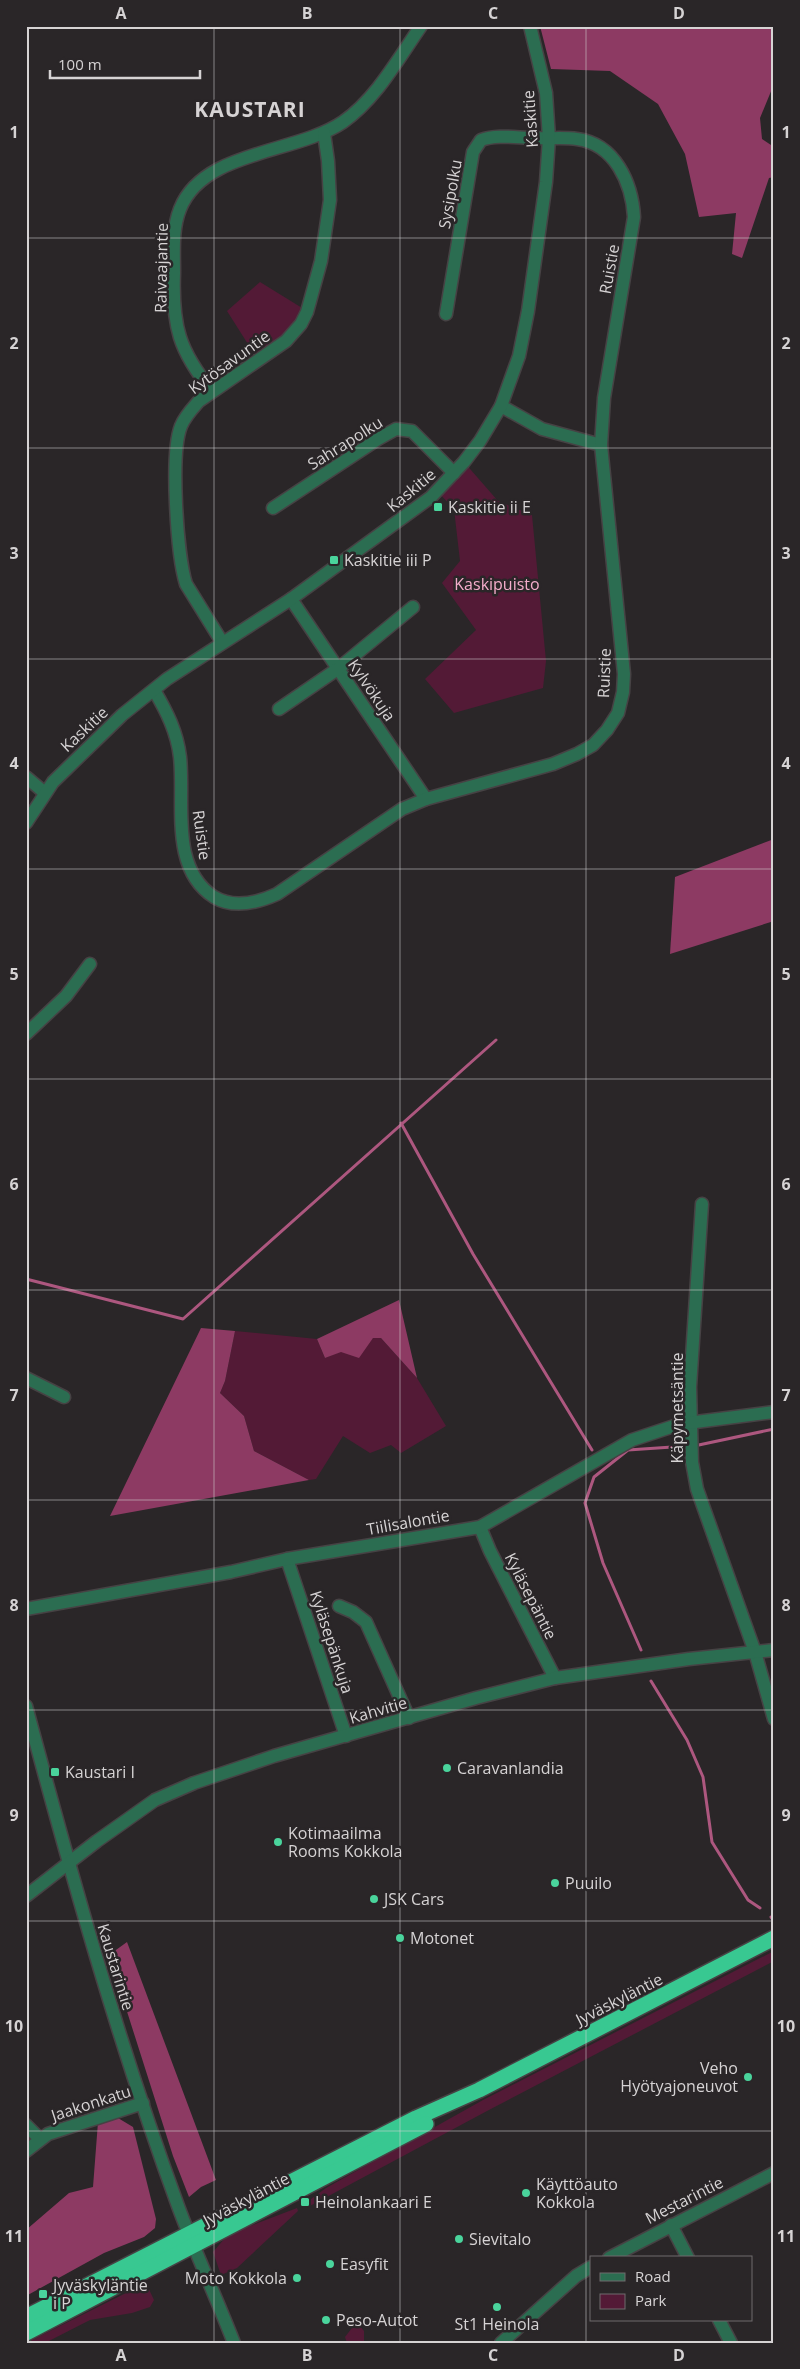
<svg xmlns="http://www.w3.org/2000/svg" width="800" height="2369" font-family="'Open Sans',sans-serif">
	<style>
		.green { fill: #531a36 }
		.forest { fill: #8d3a63 }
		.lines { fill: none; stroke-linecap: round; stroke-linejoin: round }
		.stream { stroke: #ad577f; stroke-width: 3 }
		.minor-casing { stroke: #464244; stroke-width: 15 }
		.highway-casing { stroke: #464244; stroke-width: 18 }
		.minor { stroke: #2b6d51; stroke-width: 12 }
		.highway { stroke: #38c891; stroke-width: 15 }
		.grid { fill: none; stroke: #d6d3d4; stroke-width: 1; stroke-opacity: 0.55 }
		.poi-dot { fill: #4ad49c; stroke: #2a2628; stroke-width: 2 }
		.labels { text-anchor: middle; stroke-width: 5; stroke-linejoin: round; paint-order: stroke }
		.street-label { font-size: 16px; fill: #d6d3d4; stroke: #2a2628 }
		.poi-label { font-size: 16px; fill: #d6d3d4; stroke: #2a2628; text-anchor: start }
		.park-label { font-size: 16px; fill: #f4adcb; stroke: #2a2628 }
		.district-label { font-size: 21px; font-weight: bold; letter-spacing: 1px; fill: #d6d3d4; stroke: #2a2628 }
		.neatline { fill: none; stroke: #d6d3d4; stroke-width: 2 }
		.grid-label { font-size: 16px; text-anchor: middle; font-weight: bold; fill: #d6d3d4 }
	</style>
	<rect width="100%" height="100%" fill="#2a2628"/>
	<g class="green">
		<polygon points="260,282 307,311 295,331 258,360 227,311"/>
		<polygon points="464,462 498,501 532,515 546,661 543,688 454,713 425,679 476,630 442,583 460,561 454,509 437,491"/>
		<polygon points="235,1331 317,1339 325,1358 373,1338 381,1338 417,1378 446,1426 401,1453 391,1445 370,1453 343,1436 316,1479 309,1480 254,1451 244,1416 220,1393 225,1381"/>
		<polygon points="774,1951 774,1961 487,2111 308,2207 307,2202 326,2188 483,2100"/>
		<polygon points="297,2208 298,2211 237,2268 221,2275 213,2252 225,2238 237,2231"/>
		<polygon points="146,2283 154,2300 150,2307 132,2313 90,2320 45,2343 26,2343"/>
		<polygon points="355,2324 359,2325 364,2331 364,2343 347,2343 345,2337"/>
	</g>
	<g class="forest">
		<polygon points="540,26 774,26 774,84 760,118 762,139 774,147 774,177 769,178 742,258 732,254 736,213 699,217 685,154 658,104 610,71 551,69"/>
		<polygon points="774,839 774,921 670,954 675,877"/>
		<polygon points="399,1300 417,1378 381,1338 373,1338 359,1358 341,1352 325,1358 317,1339"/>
		<polygon points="201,1328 235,1331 225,1381 220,1393 244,1416 254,1451 309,1480 110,1516"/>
		<polygon points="127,1942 216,2180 201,2187 189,2197 173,2156 109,1955"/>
		<polygon points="118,2118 133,2127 156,2219 155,2228 144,2237 104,2253 26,2296 26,2230 69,2193 93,2187 98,2122"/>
	</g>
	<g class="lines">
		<g class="stream">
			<polyline points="401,1123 473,1254 592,1450"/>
			<polyline points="26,1279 183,1319 496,1040"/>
			<polyline points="694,1446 774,1429"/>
			<polyline points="641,1650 603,1563 585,1503 594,1477 628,1450 687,1446"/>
			<polyline points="651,1681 687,1740 703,1777 712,1842 748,1900 760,1908"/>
			<polyline points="771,1917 774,1921"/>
		</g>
		<defs>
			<g id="minor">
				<path d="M 212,391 C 179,351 172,326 174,273 C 174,252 172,229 180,209 C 203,150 296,154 343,122 C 376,99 398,59 421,26"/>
				<polyline points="501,406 542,429 601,445"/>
				<polyline points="273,508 378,439 396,429 412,431 454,473"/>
				<polyline points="291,599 426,799"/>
				<path d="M 222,642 L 186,584 C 177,555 170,453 181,426 C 185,416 192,409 199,401 L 286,341 L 301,324 L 307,312 L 321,261 L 330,200 L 328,161 L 324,133"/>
				<path d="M 154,690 C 167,712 177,732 180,757 C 185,802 169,868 214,897 C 234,909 257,903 277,894 L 402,809 L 426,799 L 553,764 L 577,754 L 593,745 L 607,730 L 618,713 L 623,692 L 624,674 L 601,445 L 604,398 L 634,217 C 632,183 615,144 577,139 C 563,137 548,139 534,138 C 518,138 497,134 481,140 L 473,152 L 446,314"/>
				<polyline points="279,709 339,668 413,607"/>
				<polyline points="26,777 45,793"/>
				<polyline points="26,823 53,782 122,715 167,679 291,599 431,497 464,462 480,441 501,406 519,356 528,311 546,182 549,138 546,93 530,26"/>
				<polyline points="26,1034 66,996 90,964"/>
				<polyline points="702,1204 690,1387 692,1462 697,1489 755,1652 774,1719"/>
				<polyline points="26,1378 64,1397"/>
				<polyline points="480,1527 490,1551 555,1678"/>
				<polyline points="287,1559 346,1736"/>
				<polyline points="339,1606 353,1612 366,1622 409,1718"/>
				<polyline points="26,1609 231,1572 287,1559 480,1527 632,1440 680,1424 774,1412"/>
				<path d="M 26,1706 C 71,1874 118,2042 178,2206 C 195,2252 216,2297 234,2343"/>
				<polyline points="26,1896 97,1841 155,1800 194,1783 274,1756 476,1698 555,1678 689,1659 774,1650"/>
				<polyline points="26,2125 40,2139"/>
				<polyline points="26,2151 48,2134 143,2103"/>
				<polyline points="671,2225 688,2258"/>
				<polyline points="609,2258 774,2173"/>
				<polyline points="719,2320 731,2343"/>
				<polyline points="501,2343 576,2276 591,2267"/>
			</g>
			<g id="highway">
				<polyline points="26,2317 416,2118 479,2090 774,1938"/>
				<polyline points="26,2333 426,2124"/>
			</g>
		</defs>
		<use href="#minor" class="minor-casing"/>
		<use href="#highway" class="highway-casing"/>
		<use href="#minor" class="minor"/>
		<use href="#highway" class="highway"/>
	</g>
	<path class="grid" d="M 214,26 L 214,2343M 400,26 L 400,2343M 586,26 L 586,2343M 26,238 L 774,238M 26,448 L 774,448M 26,659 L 774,659M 26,869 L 774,869M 26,1079 L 774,1079M 26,1290 L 774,1290M 26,1500 L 774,1500M 26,1710 L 774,1710M 26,1921 L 774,1921M 26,2131 L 774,2131"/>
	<g class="poi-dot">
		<rect x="433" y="502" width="10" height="10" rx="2.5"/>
		<rect x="329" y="555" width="10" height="10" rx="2.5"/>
		<circle cx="447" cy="1768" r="5"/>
		<rect x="50" y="1767" width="10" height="10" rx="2.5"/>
		<circle cx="278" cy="1842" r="5"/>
		<circle cx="555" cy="1883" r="5"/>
		<circle cx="374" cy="1899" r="5"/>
		<circle cx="400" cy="1938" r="5"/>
		<circle cx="748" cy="2077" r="5"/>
		<circle cx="526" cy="2193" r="5"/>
		<rect x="300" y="2197" width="10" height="10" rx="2.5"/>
		<circle cx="459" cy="2239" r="5"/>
		<circle cx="330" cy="2264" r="5"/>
		<circle cx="297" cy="2278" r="5"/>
		<rect x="38" y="2289" width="10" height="10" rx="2.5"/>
		<circle cx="497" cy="2307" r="5"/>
		<circle cx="326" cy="2320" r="5"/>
	</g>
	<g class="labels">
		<g class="street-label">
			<text transform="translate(530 119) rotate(-94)" y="6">Kaskitie</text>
			<text transform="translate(450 194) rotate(-80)" y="6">Sysipolku</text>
			<text transform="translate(161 268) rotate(-89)" y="6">Raivaajantie</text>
			<text transform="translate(609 269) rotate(-80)" y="6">Ruistie</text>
			<text transform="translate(229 362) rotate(-36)" y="6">Kytösavuntie</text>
			<text transform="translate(345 443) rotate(-32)" y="6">Sahrapolku</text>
			<text transform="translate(411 490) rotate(-40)" y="6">Kaskitie</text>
			<text transform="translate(604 673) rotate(-88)" y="6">Ruistie</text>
			<text transform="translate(372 690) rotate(56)" y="6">Kylvökuja</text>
			<text transform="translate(84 729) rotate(-43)" y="6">Kaskitie</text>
			<text transform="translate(202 835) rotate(82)" y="6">Ruistie</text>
			<text transform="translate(677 1408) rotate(-90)" y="6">Käpymetsäntie</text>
			<text transform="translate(408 1522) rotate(-10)" y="6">Tiilisalontie</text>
			<text transform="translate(531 1596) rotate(63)" y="6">Kyläsepäntie</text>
			<text transform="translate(332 1642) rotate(72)" y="6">Kyläsepänkuja</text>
			<text transform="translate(378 1710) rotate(-16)" y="6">Kahvitie</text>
			<text transform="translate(116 1967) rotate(73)" y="6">Kaustarintie</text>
			<text transform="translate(619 1999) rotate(-27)" y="6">Jyväskyläntie</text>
			<text transform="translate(91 2103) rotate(-18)" y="6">Jaakonkatu</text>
			<text transform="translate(246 2199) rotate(-28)" y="6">Jyväskyläntie</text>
			<text transform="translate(684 2200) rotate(-27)" y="6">Mestarintie</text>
		</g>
		<g class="poi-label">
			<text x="448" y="513">Kaskitie ii E</text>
			<text x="344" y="566">Kaskitie iii P</text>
			<text x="457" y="1774">Caravanlandia</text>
			<text x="65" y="1778">Kaustari I</text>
			<text x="288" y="1839">Kotimaailma<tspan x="288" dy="18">Rooms Kokkola</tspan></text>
			<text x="565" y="1889">Puuilo</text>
			<text x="384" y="1905">JSK Cars</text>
			<text x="410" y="1944">Motonet</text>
			<text x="738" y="2074" text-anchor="end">Veho<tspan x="738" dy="18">Hyötyajoneuvot</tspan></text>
			<text x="536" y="2190">Käyttöauto<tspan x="536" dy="18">Kokkola</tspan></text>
			<text x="315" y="2208">Heinolankaari E</text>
			<text x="469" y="2245">Sievitalo</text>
			<text x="340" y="2270">Easyfit</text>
			<text x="287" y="2284" text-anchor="end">Moto Kokkola</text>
			<text x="53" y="2291">Jyväskyläntie<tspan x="53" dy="18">i P</tspan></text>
			<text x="336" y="2326">Peso-Autot</text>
			<text x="497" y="2330" text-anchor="middle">St1 Heinola</text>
		</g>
		<g class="park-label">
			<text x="497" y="590">Kaskipuisto</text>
		</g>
		<g class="district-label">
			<text x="250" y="117">KAUSTARI</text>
		</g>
	</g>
	<rect width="800" height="2369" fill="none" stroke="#2a2628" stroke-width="55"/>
	<rect x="590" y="2256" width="162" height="65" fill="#2a2628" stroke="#6f6b6d"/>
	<rect x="600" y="2273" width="25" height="8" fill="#2b6d51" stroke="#6f6b6d"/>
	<text x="635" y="2282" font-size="15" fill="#d6d3d4">Road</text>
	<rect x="600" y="2294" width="25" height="15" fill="#531a36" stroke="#6f6b6d"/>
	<text x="635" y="2306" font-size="15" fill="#d6d3d4">Park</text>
	<path d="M50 70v8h150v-8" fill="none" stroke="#d6d3d4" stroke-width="2.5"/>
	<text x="58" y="70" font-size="15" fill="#d6d3d4" stroke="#2a2628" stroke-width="4" paint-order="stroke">100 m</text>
	<rect x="28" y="28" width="744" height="2314" class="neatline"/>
	<g class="grid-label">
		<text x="121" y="19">A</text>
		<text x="307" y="19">B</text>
		<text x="493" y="19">C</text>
		<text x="679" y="19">D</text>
		<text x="14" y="138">1</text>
		<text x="786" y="138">1</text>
		<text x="14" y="349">2</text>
		<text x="786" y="349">2</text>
		<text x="14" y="559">3</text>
		<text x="786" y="559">3</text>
		<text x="14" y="769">4</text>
		<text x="786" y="769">4</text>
		<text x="14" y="980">5</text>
		<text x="786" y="980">5</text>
		<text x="14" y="1190">6</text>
		<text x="786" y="1190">6</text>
		<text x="14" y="1401">7</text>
		<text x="786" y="1401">7</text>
		<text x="14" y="1611">8</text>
		<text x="786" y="1611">8</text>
		<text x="14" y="1821">9</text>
		<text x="786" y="1821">9</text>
		<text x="14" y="2032">10</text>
		<text x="786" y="2032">10</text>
		<text x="14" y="2242">11</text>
		<text x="786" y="2242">11</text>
		<text x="121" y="2361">A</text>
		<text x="307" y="2361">B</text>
		<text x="493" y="2361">C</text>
		<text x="679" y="2361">D</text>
	</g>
</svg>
